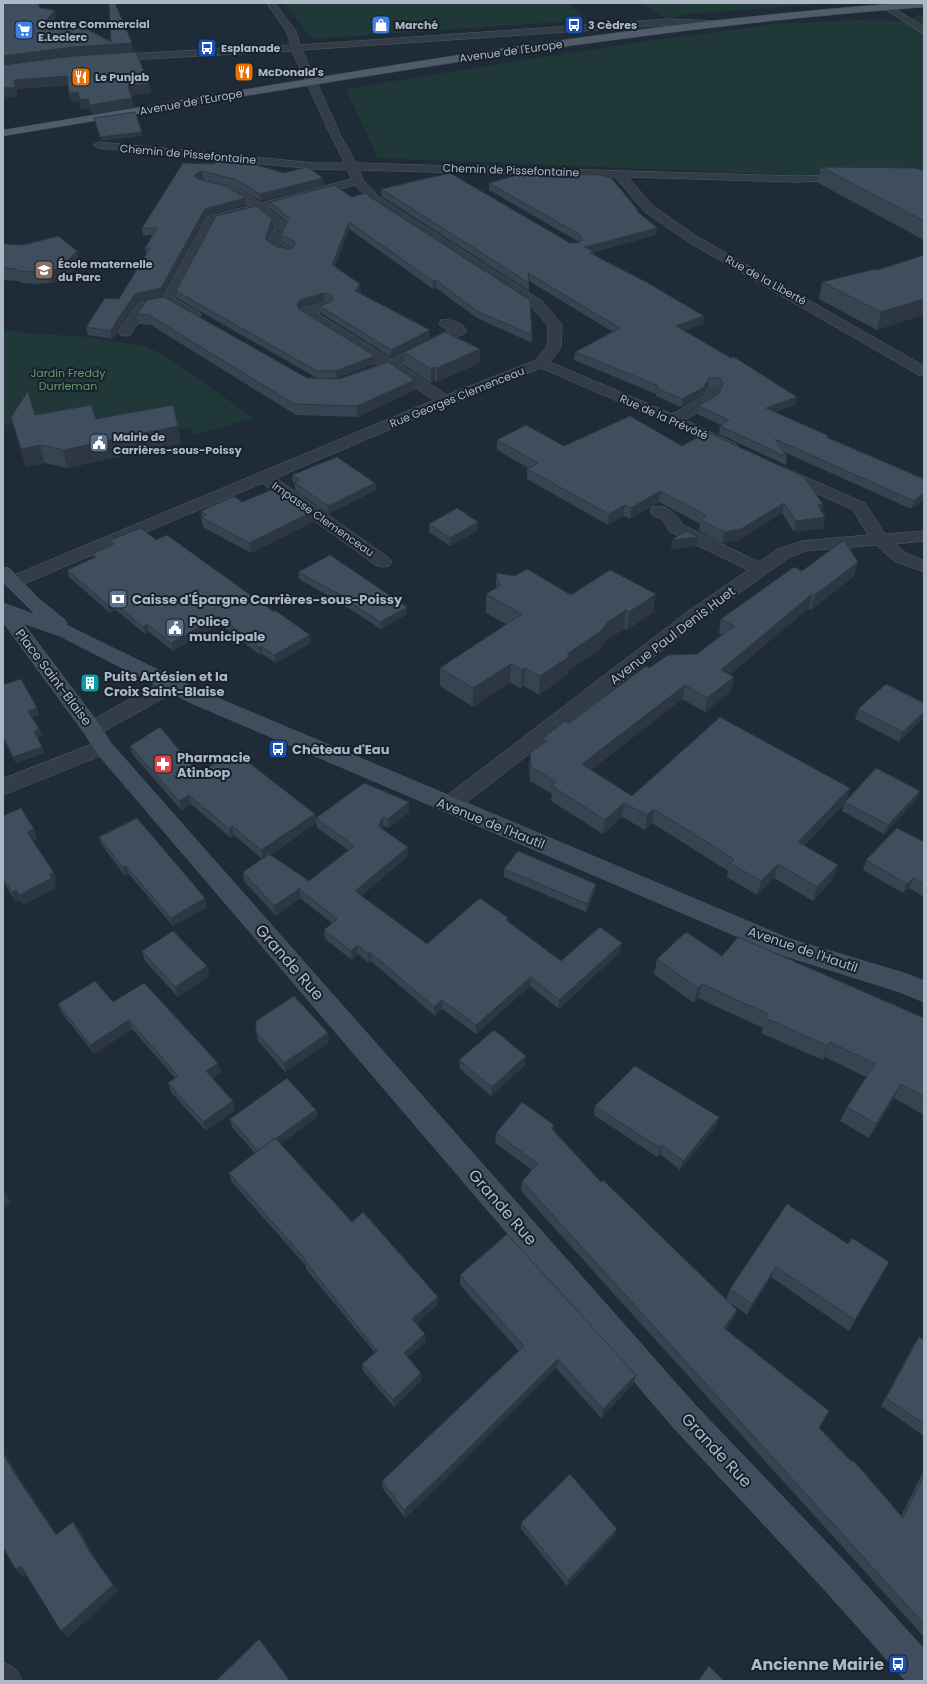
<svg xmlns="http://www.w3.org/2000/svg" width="927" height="1684" font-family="Poppins,sans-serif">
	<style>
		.green { fill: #213839 }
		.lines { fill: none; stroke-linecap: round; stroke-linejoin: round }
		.street-casing { stroke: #505b66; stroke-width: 1 }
		.secondary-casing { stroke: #505b66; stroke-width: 1 }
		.primary-casing { stroke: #3f4955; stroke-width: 1 }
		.street { fill: #323d48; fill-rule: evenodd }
		.secondary { fill: #404d5c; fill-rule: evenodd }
		.primary { fill: #505c69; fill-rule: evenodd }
		.wall { fill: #364350; fill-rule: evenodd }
		.shaded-wall { fill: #2c3741 }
		.building { fill: #3f4e5d; stroke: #2c3741 }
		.labels { text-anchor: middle; stroke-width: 4; stroke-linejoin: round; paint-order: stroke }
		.far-poi-label { font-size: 11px; font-weight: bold; fill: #acb8c5; stroke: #18222d; text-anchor: start }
		.far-street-label { font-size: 11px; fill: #acb8c5; stroke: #18222d }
		.far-park-label { font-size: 11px; fill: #63976a; stroke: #18222d }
		.poi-label { font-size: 13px; font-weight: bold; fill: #acb8c5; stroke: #18222d; text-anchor: start }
		.street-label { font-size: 13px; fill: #acb8c5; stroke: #18222d }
		.near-street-label { font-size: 16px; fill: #acb8c5; stroke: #18222d }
		.near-poi-label { font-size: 16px; font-weight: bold; fill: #acb8c5; stroke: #18222d; text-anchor: end }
	</style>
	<rect width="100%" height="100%" fill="#1f2c38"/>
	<g class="green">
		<polygon points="284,3 579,3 569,5 587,20 312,39"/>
		<polygon points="640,3 837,3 687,14 667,19"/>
		<polygon points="924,14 924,173 792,175 378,158 346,89 510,62 649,41 775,24 855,20 901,21"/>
		<polygon points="3,329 34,334 80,336 144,346 162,354 254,418 193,435 191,427 178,430 44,429 39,416 3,426"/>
	</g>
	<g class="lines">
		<defs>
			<g id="street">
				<path d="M 267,3 L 275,3 L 296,31 L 300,45 L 669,19 L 719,21 L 721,23 L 716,26 L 669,25 L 302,50 L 341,136 L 356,163 L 796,176 L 853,175 L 855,177 L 853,179 L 849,180 L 796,182 L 628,177 L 653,206 L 698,237 L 924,366 L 924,376 L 919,375 L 690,243 L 645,212 L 615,177 L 359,170 L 363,180 L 379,197 L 542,301 L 562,325 L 561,347 L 550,362 L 672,414 L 704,396 L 708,387 L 713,386 L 718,387 L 720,390 L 716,401 L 685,420 L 736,444 L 738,447 L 736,450 L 730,452 L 724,450 L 668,423 L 541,368 L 440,408 L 276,478 L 389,558 L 392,562 L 389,566 L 383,567 L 377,566 L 262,483 L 19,586 L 13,587 L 7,586 L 4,582 L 7,578 L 434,400 L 301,315 L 299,312 L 301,309 L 325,302 L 330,303 L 332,306 L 330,309 L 317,313 L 391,359 L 449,330 L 441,326 L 439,323 L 441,320 C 449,318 462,323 467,330 L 465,333 L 401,365 L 447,395 L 536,360 L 547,346 L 548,326 L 532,307 L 371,203 L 355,185 L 268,208 L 288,225 L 280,243 L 293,249 L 294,252 L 293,255 C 285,257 272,251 267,245 L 275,226 L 257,211 L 216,222 L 175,299 L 199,312 L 201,315 L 199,318 C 187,321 175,310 166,304 L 148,309 L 130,335 L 125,336 L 120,335 L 118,332 L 138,303 L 163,297 L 207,217 L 249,206 L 230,193 L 200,185 L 198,183 L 200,181 L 204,180 L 238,189 L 261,203 L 351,179 L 348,170 L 315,169 L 99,148 L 93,145 L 99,142 L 315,163 L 345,163 L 331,136 L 292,51 L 108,61 L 103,58 L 108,55 L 291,45 L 286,31 Z"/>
				<polygon points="876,3 886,3 924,27 924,34"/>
				<path d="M 783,467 L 865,503 L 885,534 L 924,531 L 924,541 L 895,544 L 906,553 L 924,561 L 924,572 L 894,561 L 876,545 L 805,551 L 790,557 L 701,620 L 457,810 L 449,813 L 441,810 L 438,805 L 441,800 L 687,612 L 748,570 L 670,532 L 663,520 L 652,515 L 650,511 L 652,507 C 666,504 676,513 683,525 L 759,562 L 778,549 L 802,541 L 868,535 L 853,510 L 777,475 L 775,472 L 777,469 Z"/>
				<polygon points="171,679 178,680 181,685 178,690 99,734 92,736 85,734 82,729 85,724 164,680"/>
				<polygon points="103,740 110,742 113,747 110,752 3,795 3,779"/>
				<polygon points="3,1662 16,1669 22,1681 3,1681"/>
			</g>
			<polygon id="secondary" points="3,567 9,568 39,599 65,620 67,624 66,625 203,692 790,939 907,974 924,981 924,1002 900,992 776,953 189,702 60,636 23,623 99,724 110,742 696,1406 847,1564 924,1649 924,1681 906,1681 823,1588 674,1428 96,752 85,734 3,622 3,603 36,615 3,582"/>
			<path id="primary" d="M 902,3 L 924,3 L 924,7 C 614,30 309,86 3,136 L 3,130 C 301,81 600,25 902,3 Z"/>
		</defs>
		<use href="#street" class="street-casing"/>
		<use href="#secondary" class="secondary-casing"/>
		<use href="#primary" class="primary-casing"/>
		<use href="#street" class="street"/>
		<use href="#secondary" class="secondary"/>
		<use href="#primary" class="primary"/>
	</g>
	<g class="wall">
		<polygon points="3,65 149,84 151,93 131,95 133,107 92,114 90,108 81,109 80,101 71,102 68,85 17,89 17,96 3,97"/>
		<polygon points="183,163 284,173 324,185 261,201 238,188 203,179 199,180 245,198 245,205 206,216 162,296 137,302 117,331 117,333 112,339 88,335 86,327 119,299 146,256 145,248 153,235 143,235 142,228"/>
		<polygon points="821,167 924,171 924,240 818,183"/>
		<polygon points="489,183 638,212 656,235 594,252 594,255 703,324 684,331 795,405 775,412 828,438 924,479 924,500 911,509 784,452 787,457 786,465 719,434 720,426 721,425 697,414 698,406 719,394 720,389 718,386 708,386 703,395 681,407 656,396 656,394 574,360 575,352 613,332 529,281 529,291 381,196 381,189 570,243 578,243 579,242 489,190"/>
		<polygon points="352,197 370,197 532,335 532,343 477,318 436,288 433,289 349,229 335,266 360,284 361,292 360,293 430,330 430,338 391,357 321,313 320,306 331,302 330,302 325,301 301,308 300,309 375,356 376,364 337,378 322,378 415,390 358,417 296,415 151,325 139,324 137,314 147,300 307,378 317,378 177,298 176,291 273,226 268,241 278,247 292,249 293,248 282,242 281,235 287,222 271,209 270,202"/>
		<polygon points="3,244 77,251 79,263 63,279 51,283 38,284 22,283 19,281 3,280"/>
		<polygon points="924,255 877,330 819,299 822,282 878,270"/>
		<polygon points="480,349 479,363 437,382 435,381 431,383 404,365 404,352"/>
		<polygon points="35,415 96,419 181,443 67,468 45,463 26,467 11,417"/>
		<polygon points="497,440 564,446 682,446 823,504 822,511 825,517 823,528 794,532 782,513 739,540 722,543 699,531 700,524 659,502 630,519 623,516 608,525 527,479 527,469 528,468 497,450"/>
		<polygon points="292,475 375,483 376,490 329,514 295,490 295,483 293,482"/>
		<polygon points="242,502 312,512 313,522 251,553 203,527 201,517 202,517 201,511"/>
		<polygon points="429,524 478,530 450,546 429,532"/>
		<polygon points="110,540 156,540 274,612 310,635 311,643 276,663 262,654 260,655 220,624 173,651 149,632 145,634 116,610 110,613 69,577 67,570 94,558 93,554 111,545"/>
		<polygon points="858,562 854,576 811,610 809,608 729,675 734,677 731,691 705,712 682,699 591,770 632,796 850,788 846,801 920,791 917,799 884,834 842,811 844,804 804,846 833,879 813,901 774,878 757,895 727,877 728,871 652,823 645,830 622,817 603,834 551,801 552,794 530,781 529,767 530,753 542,745 543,738 569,723 649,668 697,654 722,635 719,633 721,619 802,571"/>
		<polygon points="298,572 407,607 407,614 381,629 345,606 345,605 299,579"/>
		<polygon points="496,573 571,595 653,612 627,630 624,629 605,641 599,650 568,671 568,674 539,695 524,686 521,689 510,682 473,707 440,686 440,668 506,624 486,613 486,594 496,588"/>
		<polygon points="3,685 39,715 32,717 39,729 42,736 37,738 42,747 44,753 16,763 3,738"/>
		<polygon points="924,703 899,742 855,719 858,709"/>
		<path d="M 130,746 L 198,773 L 315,814 L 316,818 L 409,812 L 389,828 L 384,826 L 382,829 L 408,856 L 361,896 L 427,944 L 508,918 L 508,922 L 561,961 L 622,943 L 620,952 L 559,1009 L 530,986 L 476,1034 L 442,1009 L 435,1016 L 371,961 L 369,963 L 358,954 L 352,960 L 325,939 L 324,930 L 332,923 L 300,898 L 276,916 L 244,881 L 243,872 L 262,859 L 234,835 L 231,838 L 191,804 L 181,810 L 133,755 ZM 316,823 L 317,828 L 348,850 L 309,881 L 270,855 Z"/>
		<polygon points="3,816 34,829 37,839 33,841 57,882 54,884 56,888 23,905 20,900 16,902 3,881"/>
		<polygon points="99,837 207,907 173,926 129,874 125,876 102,845"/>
		<polygon points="924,842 924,897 909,888 903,893 863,870 866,860"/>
		<polygon points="504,869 595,892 586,912 504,877"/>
		<polygon points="142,951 207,966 209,976 178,997 145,961"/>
		<polygon points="722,956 924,1018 924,1115 894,1098 869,1138 840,1121 847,1107 866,1077 825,1057 823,1060 761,1033 763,1028 698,998 694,1003 654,974 657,959"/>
		<polygon points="113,1002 221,1072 212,1078 235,1110 206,1131 171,1092 168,1083 175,1078 132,1029 94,1054 62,1013 58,1004"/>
		<polygon points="256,1032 329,1042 285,1072 258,1041"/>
		<polygon points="459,1060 525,1065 491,1096 460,1069"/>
		<polygon points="595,1106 719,1117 716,1126 680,1170 660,1154 657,1157 594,1115"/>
		<polygon points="316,1110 317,1117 280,1144 352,1222 438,1297 438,1304 416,1324 426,1342 407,1357 421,1373 422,1380 394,1407 363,1371 362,1364 375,1353 306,1269 306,1266 231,1181 229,1173 255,1153 232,1127 230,1119"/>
		<polygon points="554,1131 601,1182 726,1300 730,1289 787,1204 848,1244 889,1262 849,1331 771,1277 747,1315 728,1301 737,1310 733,1319 726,1329 819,1428 901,1516 924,1470 924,1637 521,1191 522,1181 532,1170 495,1143 496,1133"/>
		<polygon points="460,1275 636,1375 633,1384 601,1418 556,1368 450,1475 405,1518 383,1489 382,1481 519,1351 460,1285"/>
		<polygon points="919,1337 924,1340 924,1436 881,1406 913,1346"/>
		<polygon points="521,1523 617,1529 615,1535 567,1586 521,1529"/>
	</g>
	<g class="shaded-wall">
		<polygon points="55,10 56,18 41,38 39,29"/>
		<polygon points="132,43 133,52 76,56 3,64 3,56 74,47"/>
		<polygon points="67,76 68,84 17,89 17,96 3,97 3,88 14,80"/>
		<polygon points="149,84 151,93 130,95 128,86"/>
		<polygon points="78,92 80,101 71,102 69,93"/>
		<polygon points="132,98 133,107 92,114 90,105"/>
		<polygon points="88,99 90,108 81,109 80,100"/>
		<polygon points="142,132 143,136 101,141 100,137"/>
		<polygon points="202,171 203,179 198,180 194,176 197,173"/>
		<polygon points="323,178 324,185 261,201 260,194"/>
		<polygon points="245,198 245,205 206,216 162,296 137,302 117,331 117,333 112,339 110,331 135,294 205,209"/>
		<polygon points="272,219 273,226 266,246 265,239"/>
		<polygon points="349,222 349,229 332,272 332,265"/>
		<polygon points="657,228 656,235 585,254 585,247"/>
		<polygon points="77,251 79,263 63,279 51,283 48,271"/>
		<polygon points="436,280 436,288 433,289 433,281"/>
		<polygon points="360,284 361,292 356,298 355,291"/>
		<polygon points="924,292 924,315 877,330 881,312"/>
		<polygon points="324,293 325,301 301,308 298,311 297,304 300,300"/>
		<polygon points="704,316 703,324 675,334 676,326"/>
		<polygon points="430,330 430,338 391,357 391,350"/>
		<polygon points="480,349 479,363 437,382 437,368"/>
		<polygon points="375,356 376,364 337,378 336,371"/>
		<polygon points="435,367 435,381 431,383 431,369"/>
		<polygon points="709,378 708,386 703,395 681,407 682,399"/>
		<polygon points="415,380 415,390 358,417 357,406"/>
		<polygon points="797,397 795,405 765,416 766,408"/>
		<polygon points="178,426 181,443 67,468 63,450"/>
		<polygon points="40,445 45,463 26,467 21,449"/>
		<polygon points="375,483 376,490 329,514 328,506"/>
		<polygon points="660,491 659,502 630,519 631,508"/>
		<polygon points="924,493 924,500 911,509 914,501"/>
		<polygon points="784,503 782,513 739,540 722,543 724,532"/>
		<polygon points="823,504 821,515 818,505"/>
		<polygon points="625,505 623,516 608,525 609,514"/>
		<polygon points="312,512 313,522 251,553 249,543"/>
		<polygon points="825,517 823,528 794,532 796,521"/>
		<polygon points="478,522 478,530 450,546 450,538"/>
		<polygon points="698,537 696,546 671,550 672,540"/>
		<polygon points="858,562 854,576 811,610 815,595"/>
		<polygon points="656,594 653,612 627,630 629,612"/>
		<polygon points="812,594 809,608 718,684 721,670"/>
		<polygon points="114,602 116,610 110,613 108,605"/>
		<polygon points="407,607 407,614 381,629 380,622"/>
		<polygon points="626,610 624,629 605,641 599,650 568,671 568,674 539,695 540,676 607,623"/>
		<polygon points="219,616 220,624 173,651 171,643"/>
		<polygon points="147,624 149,632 145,634 143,627"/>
		<polygon points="310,635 311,643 276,663 274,655"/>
		<polygon points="261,646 262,654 260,655 259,647"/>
		<polygon points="511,664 510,682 473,707 473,688"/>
		<polygon points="525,668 524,686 521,689 522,670"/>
		<polygon points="734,677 731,691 705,712 707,698"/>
		<polygon points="685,685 682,699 581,778 582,764"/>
		<polygon points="37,708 39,715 30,718 28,711"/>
		<polygon points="924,712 924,718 899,742 903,732"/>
		<polygon points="39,729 42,736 36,738 34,731"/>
		<polygon points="42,747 44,753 16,763 13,757"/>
		<polygon points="850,788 846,802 845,802 844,804 794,856 798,842"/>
		<polygon points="920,791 917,799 884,834 888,825"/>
		<polygon points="189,795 191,804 181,810 179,801"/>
		<polygon points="409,802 409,812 389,828 388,819"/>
		<polygon points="624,803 622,817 603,834 605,820"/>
		<polygon points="654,809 652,823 645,830 647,815"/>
		<polygon points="315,814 316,823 263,859 261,850"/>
		<polygon points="383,817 384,826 379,835 378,826"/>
		<polygon points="232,826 234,835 231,838 229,829"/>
		<polygon points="34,829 37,839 31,842 27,832"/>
		<polygon points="408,847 408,856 356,900 355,891"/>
		<polygon points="778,864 774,878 757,895 761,881"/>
		<polygon points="838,865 833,879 813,901 817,887"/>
		<polygon points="126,866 129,874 125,876 122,867"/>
		<polygon points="54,873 57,882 54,884 56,888 23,905 19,895 49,874"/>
		<polygon points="913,878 909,888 903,893 907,884"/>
		<polygon points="596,884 595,892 586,912 587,904"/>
		<polygon points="299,889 300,898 276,916 274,906"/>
		<polygon points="16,890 20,900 16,902 12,892"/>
		<polygon points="205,898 207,907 173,926 171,918"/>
		<polygon points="622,943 620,952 559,1009 559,1000"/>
		<polygon points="357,945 358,954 352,960 351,951"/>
		<polygon points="370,952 371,961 369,963 368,954"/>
		<polygon points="207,966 209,976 178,997 175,987"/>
		<polygon points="531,977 530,986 476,1034 476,1025"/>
		<polygon points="702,984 698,998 694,1003 698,988"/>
		<polygon points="442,1000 442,1009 435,1016 434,1007"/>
		<polygon points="129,1020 132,1029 94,1054 90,1045"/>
		<polygon points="328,1033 329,1042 285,1072 284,1063"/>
		<polygon points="830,1042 825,1057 823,1060 828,1046"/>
		<polygon points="526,1056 525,1065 491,1096 492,1087"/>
		<polygon points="218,1063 221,1072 209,1080 206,1071"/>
		<polygon points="901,1084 894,1098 869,1138 876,1124"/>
		<polygon points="233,1101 235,1110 206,1131 203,1122"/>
		<polygon points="316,1110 317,1117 261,1158 259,1151"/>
		<polygon points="719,1117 716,1126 680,1170 683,1161"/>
		<polygon points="554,1125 553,1135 551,1128"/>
		<polygon points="662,1145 660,1154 657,1157 660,1148"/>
		<polygon points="3,1190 4,1190 11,1202 3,1208"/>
		<polygon points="776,1267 771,1277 747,1315 752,1304"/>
		<polygon points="438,1297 438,1304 413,1326 412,1319"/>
		<polygon points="737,1310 733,1319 720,1337 724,1328"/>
		<polygon points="425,1334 426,1342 404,1360 404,1353"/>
		<polygon points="558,1359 556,1368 450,1475 405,1518 404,1510"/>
		<polygon points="421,1373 422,1380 394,1407 393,1400"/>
		<polygon points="636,1375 633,1384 601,1418 603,1409"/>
		<polygon points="3,1451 22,1482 63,1543 56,1535 15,1474 3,1454"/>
		<polygon points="73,1522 79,1530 97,1561 119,1591 68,1637 61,1631 91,1554"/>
		<polygon points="617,1529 615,1535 567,1586 568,1580"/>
		<polygon points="21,1566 28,1573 23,1577 16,1570"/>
	</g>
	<g class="building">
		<polygon points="3,3 38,3 40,8 55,10 39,29 83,27 111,42 109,3 115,3 132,43 74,47 3,56"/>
		<polygon points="136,52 149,84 128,86 132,98 90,105 88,99 80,100 78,92 69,93 67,76 14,80 15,87 3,88 3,65 74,56"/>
		<polygon points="135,112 142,132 100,137 94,118"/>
		<polygon points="225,159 242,163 247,162 284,173 304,168 306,166 323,178 260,194 237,180 202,171 197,173 194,176 198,179 228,187 245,198 205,209 161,288 135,294 115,323 115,325 110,331 86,327 105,298 119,299 150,248 145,248 157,228 142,228 183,163 213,164"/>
		<polygon points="821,167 915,168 924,171 924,221"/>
		<polygon points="450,173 570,243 578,243 582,240 579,234 489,183 525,173 599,175 611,178 638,210 636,210 657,228 585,247 594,252 590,253 648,283 704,316 676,326 731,358 734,357 797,397 766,408 829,436 826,437 924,479 924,493 914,501 775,439 787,457 720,426 729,420 698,406 719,394 723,383 720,378 709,378 704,387 682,399 656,388 659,386 575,352 620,328 528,273 529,283 381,189"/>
		<polygon points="334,185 352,197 366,193 370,197 530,300 532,335 477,311 436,280 433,281 349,222 332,265 360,284 355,291 430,330 391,350 320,306 331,302 333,298 330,294 324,293 300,300 297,304 299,309 375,356 336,371 317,371 176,291 216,216 256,206 272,219 265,239 278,247 292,249 295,245 294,241 281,235 289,218 270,202"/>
		<polygon points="58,236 77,251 60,268 48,271 35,272 19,271 16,269 3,268 3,244 23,245"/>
		<polygon points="924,255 924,292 922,293 924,294 924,299 881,312 822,282 875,269 878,270"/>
		<polygon points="164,297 307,378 339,379 388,362 415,380 357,406 294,404 149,315 137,314 147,300"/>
		<polygon points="445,332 480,349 437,368 435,367 431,369 404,352"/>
		<polygon points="28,391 35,415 91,405 96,419 173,405 178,426 63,450 40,445 21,449 11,417"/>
		<polygon points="630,416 682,446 707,432 804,477 823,504 818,505 825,517 796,521 784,503 741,529 724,532 701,520 706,515 660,491 631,508 625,505 609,514 527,469 538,463 497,440 526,425 564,446"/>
		<polygon points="337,457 375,483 328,506 295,483 300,480 292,475"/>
		<polygon points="278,487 312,512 249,543 201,517 206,515 201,511 234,496 242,502"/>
		<polygon points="457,508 478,522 450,538 429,524"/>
		<polygon points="141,528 156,540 167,535 274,612 276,611 310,635 274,655 261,646 259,647 219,616 171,643 147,624 143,627 114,602 108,605 67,570 96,557 93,554 114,544 110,540"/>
		<polygon points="686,531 698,537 672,540"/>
		<polygon points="844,540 858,562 815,595 812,594 721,670 734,677 707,698 685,685 582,764 632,796 720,717 850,788 798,842 838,865 817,887 778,864 761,881 730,863 734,859 654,809 647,815 624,803 605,820 552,786 556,782 531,767 530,753 547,741 543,738 565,721 569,723 646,666 649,668 668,655 697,654 734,626 721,619 794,567 802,571"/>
		<polygon points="330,555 407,607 380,622 345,599 346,598 298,572"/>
		<polygon points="527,569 571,595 610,570 656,594 629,612 626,610 607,623 601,631 567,654 570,656 540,676 525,668 522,670 511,664 473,688 440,668 522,614 486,594 500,586 496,573 515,576"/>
		<polygon points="21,679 37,708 28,711 39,729 34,731 42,747 13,757 3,736 3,685"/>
		<polygon points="886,684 924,703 924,712 903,732 858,709"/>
		<polygon points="160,727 198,773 235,752 315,814 261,850 232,826 229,829 189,795 179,801 130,746"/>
		<polygon points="876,768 920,791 888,825 845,802"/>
		<polygon points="364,783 409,802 388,819 383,817 378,826 408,847 355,891 427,944 480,898 508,918 506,920 561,961 600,927 622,943 559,1000 531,977 476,1025 442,1000 434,1007 370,952 368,954 357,945 351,951 324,930 337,919 299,889 300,888 274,906 243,872 269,854 309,881 354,846 316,818"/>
		<polygon points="21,808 34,829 27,832 54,873 49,874 52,878 19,895 16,890 12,892 3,878 3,816"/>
		<polygon points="137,818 205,898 171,918 126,866 122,867 99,837"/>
		<polygon points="897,828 924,842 924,884 913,878 907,884 866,860"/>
		<polygon points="518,851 596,884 587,904 504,869"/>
		<polygon points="173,931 207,966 175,987 142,951"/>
		<polygon points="686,932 722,956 738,937 924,1018 924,1097 901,1084 876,1124 847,1107 875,1064 830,1042 828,1046 766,1018 768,1014 702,984 698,988 657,959"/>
		<polygon points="95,981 113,1002 144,983 218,1063 206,1071 233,1101 203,1122 168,1083 178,1076 129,1020 90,1045 58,1004"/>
		<polygon points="294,996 328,1033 284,1063 256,1032 256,1021"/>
		<polygon points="494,1030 526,1056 492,1087 459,1060"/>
		<polygon points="635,1066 719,1117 683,1161 662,1145 660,1148 595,1106"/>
		<polygon points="287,1078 316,1110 275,1139 275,1138 258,1151 230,1119"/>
		<polygon points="522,1102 554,1125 551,1128 601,1182 603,1180 737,1310 724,1328 829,1411 819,1428 852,1462 853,1460 903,1518 924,1476 924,1624 522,1181 538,1164 496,1133"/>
		<polygon points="275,1138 352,1222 363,1212 438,1297 412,1319 425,1334 404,1353 421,1373 393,1400 362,1364 377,1351 305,1261 306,1260 229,1173"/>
		<polygon points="787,1204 848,1244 852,1238 889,1262 855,1320 776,1267 752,1304 730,1289"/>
		<polygon points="507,1234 636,1375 603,1409 558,1359 450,1467 404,1510 382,1481 524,1346 460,1275"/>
		<polygon points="919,1337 924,1340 924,1424 886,1398"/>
		<polygon points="3,1454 15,1474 56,1535 73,1522 91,1554 113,1585 61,1631 21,1566 16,1570 3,1547"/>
		<polygon points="570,1474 617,1529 568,1580 521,1523"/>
		<polygon points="259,1639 290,1681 216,1681"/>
		<polygon points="709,1666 724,1681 698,1681"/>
	</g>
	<defs>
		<symbol id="shop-square" viewBox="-11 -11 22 22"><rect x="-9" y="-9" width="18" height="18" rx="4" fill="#3f7fe0" stroke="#18222d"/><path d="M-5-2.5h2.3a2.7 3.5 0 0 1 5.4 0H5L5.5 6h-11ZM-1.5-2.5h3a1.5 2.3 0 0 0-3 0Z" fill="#fff"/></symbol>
		<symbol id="bus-square" viewBox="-11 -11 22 22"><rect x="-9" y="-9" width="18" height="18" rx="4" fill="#1a4fb4" stroke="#18222d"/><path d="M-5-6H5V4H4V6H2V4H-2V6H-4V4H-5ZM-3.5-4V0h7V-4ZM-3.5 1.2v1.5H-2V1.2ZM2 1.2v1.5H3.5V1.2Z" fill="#fff"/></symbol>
		<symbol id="supermarket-square" viewBox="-11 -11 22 22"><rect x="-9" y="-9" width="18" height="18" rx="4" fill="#3f7fe0" stroke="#18222d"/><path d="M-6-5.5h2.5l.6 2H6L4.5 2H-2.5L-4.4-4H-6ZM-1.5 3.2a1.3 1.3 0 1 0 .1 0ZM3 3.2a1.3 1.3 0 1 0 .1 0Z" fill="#fff"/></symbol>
		<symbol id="restaurant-square" viewBox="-11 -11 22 22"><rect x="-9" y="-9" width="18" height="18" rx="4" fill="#e8710a" stroke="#18222d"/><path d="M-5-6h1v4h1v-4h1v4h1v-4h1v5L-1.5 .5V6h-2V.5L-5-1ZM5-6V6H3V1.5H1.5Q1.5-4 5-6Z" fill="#fff"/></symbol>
		<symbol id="school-square" viewBox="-11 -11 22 22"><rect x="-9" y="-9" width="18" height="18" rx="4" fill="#8d6e63" stroke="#18222d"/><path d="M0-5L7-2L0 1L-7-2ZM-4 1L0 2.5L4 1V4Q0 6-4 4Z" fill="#fff"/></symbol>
		<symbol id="civic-square" viewBox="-11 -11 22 22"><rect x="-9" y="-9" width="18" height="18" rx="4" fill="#5c6f8a" stroke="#18222d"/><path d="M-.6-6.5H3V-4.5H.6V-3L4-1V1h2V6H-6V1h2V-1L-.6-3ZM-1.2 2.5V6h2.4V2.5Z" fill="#fff"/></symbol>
		<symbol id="bank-square" viewBox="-11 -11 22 22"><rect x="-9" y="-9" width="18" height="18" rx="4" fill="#5c6f8a" stroke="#18222d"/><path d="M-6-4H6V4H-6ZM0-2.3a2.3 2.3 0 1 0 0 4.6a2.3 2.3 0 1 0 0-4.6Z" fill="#fff"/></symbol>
		<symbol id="building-square" viewBox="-11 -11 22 22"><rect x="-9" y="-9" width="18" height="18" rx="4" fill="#0f9aa8" stroke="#18222d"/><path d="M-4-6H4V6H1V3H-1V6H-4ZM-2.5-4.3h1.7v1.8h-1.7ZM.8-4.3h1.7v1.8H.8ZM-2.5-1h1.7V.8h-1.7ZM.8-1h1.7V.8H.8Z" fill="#fff"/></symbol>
		<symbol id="pharmacy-square" viewBox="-11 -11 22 22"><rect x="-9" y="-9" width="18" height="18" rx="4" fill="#e0444e" stroke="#18222d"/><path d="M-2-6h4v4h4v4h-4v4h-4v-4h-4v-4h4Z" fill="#fff"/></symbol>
	</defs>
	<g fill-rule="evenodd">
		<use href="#shop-square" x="370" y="14" width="22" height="22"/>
		<use href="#bus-square" x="563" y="14" width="22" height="22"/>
		<use href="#supermarket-square" x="13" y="19" width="22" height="22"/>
		<use href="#bus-square" x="196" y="37" width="22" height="22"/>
		<use href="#restaurant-square" x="233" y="61" width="22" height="22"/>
		<use href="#restaurant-square" x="70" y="66" width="22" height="22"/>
		<use href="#school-square" x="33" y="259" width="22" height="22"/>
		<use href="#civic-square" x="88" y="432" width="22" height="22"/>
		<use href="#bank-square" x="107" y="588" width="22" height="22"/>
		<use href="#civic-square" x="164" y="617" width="22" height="22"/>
		<use href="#building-square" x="79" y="672" width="22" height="22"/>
		<use href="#bus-square" x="267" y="738" width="22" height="22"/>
		<use href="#pharmacy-square" x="152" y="753" width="22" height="22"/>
		<use href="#bus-square" x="887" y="1653" width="22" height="22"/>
	</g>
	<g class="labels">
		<g class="far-poi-label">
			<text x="38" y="28">Centre Commercial<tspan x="38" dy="13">E.Leclerc</tspan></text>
			<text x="395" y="29">Marché</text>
			<text x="588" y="29">3 Cèdres</text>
			<text x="221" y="52">Esplanade</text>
			<text x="258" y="76">McDonald's</text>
			<text x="95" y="81">Le Punjab</text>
			<text x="58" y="268">École maternelle<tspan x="58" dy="13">du Parc</tspan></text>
			<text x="113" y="441">Mairie de<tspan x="113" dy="13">Carrières-sous-Poissy</tspan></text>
		</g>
		<g class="far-street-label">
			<text transform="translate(511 51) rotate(-8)" y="4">Avenue de l'Europe</text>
			<text transform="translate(191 102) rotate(-10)" y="4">Avenue de l'Europe</text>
			<text transform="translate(188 154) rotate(5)" y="4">Chemin de Pissefontaine</text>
			<text transform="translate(511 170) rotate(2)" y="4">Chemin de Pissefontaine</text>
			<text transform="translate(766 280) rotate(29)" y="4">Rue de la Liberté</text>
			<text transform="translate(457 397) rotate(-22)" y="4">Rue Georges Clemenceau</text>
			<text transform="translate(664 417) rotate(24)" y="4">Rue de la Prévôté</text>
			<text transform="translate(323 519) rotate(35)" y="4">Impasse Clemenceau</text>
		</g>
		<g class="far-park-label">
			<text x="68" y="377">Jardin Freddy<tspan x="68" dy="13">Durrleman</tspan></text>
		</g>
		<g class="poi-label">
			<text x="132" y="604">Caisse d'Épargne Carrières-sous-Poissy</text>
			<text x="189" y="626">Police<tspan x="189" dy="15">municipale</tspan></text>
			<text x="104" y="681">Puits Artésien et la<tspan x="104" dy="15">Croix Saint-Blaise</tspan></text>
			<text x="292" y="754">Château d'Eau</text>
			<text x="177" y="762">Pharmacie<tspan x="177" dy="15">Atinbop</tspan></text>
		</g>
		<g class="street-label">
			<text transform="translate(672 635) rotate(-37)" y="5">Avenue Paul Denis Huet</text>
			<text transform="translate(54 677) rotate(53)" y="5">Place Saint-Blaise</text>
			<text transform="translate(491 823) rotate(22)" y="5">Avenue de l'Hautil</text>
			<text transform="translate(803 949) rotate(19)" y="5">Avenue de l'Hautil</text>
		</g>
		<g class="near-street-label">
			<text transform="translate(290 962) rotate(49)" y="6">Grande Rue</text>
			<text transform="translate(503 1207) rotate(49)" y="6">Grande Rue</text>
			<text transform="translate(717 1450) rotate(47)" y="6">Grande Rue</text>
		</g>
		<g class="near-poi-label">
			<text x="884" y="1670">Ancienne Mairie</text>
		</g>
	</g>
	<rect width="927" height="1684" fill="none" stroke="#acb8c5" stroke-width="8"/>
</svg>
